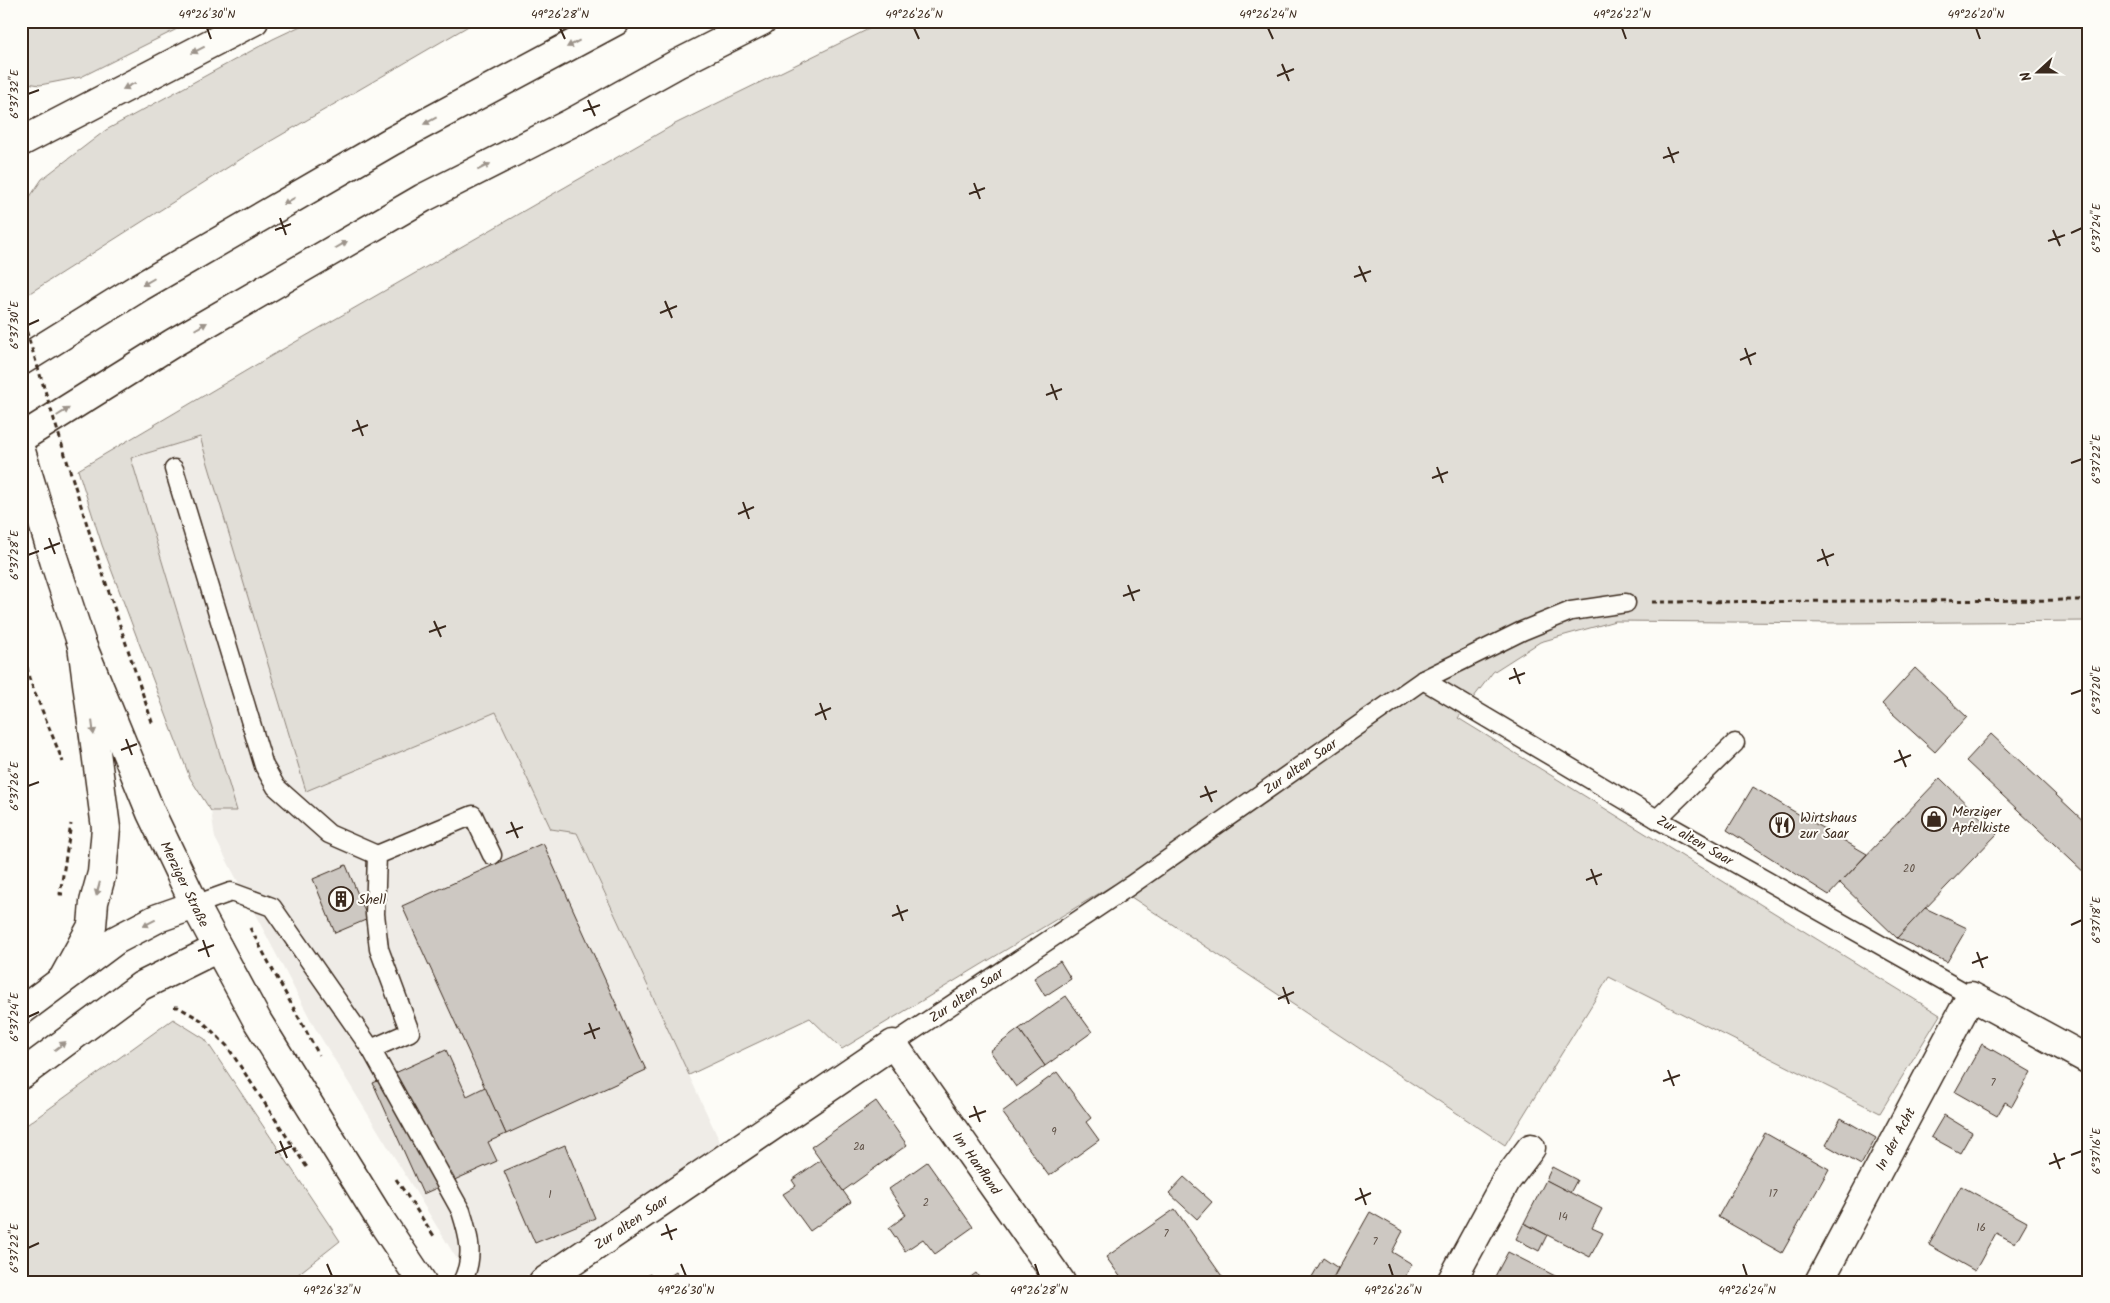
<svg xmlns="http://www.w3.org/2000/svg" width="2110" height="1303" font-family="Kalam,sans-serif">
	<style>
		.built { fill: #efece7 }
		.green { fill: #e1ded7; stroke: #8e847a }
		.building { fill: #cdc8c2; stroke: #3b2a1e }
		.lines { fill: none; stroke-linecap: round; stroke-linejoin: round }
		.lane-casing { stroke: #3b2a1e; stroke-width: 21 }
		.street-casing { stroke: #3b2a1e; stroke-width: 31 }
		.secondary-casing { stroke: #3b2a1e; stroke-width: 31 }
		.highway-casing { stroke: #3b2a1e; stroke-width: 31 }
		.path { stroke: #3b2a1e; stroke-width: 3; stroke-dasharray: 5 4; stroke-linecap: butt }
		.lane { stroke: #fdfcf7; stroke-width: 18 }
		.street { stroke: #fdfcf7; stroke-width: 28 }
		.secondary { stroke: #fdfcf7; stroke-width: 28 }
		.highway { stroke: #fdfcf7; stroke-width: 28 }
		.path-bridge { stroke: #3b2a1e; stroke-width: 3; stroke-dasharray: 5 4; stroke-linecap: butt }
		.oneway { fill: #9c938a }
		.ticks { fill: none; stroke: #3b2a1e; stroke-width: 2 }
		.labels { text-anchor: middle; stroke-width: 4; stroke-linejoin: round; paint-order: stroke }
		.number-label { font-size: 11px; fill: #605247 }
		.street-label { font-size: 14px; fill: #3b2a1e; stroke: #fdfcf7 }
		.poi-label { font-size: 14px; fill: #3b2a1e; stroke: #fdfcf7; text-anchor: start }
		.neatline { fill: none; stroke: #3b2a1e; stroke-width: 2 }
		.ticks-label { font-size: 12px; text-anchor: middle; fill: #3b2a1e }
	</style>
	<rect width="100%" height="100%" fill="#fdfcf7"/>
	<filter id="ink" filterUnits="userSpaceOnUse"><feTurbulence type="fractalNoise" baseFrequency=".02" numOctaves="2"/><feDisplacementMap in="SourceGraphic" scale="10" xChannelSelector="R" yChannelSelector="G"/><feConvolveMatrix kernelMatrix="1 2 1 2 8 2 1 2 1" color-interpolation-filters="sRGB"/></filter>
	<g filter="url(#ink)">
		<polygon class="built" points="200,437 306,790 496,712 551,829 576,833 721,1144 517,1282 471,1282 315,1028 215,838 211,811 236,811 131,458"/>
		<g class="green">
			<polygon points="21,21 193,21 81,77 40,85 21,82"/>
			<polygon points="311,21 477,21 252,152 25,296 21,285 21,210 42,179 106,130 273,39"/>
			<polygon points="885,21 2089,21 2089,621 1841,623 1615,621 1540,642 1493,672 1458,718 1940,1015 1880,1113 1609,977 1505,1145 1113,885 842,1049 810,1018 689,1075 577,833 551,829 496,712 306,791 200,437 131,458 237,811 211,811 190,778 102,545 78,470 271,356 675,124"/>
			<polygon points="173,1019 205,1039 340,1241 288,1282 122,1282 118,1278 113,1282 21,1282 21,1129"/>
		</g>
		<g class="building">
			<polygon points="1915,668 1967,717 1935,752 1882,704"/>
			<polygon points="1991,734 2089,826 2089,877 1966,761"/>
			<polygon points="1940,778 1997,834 1897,938 1840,883"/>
			<polygon points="1753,787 1788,808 1867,854 1829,895 1727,830"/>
			<polygon points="543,843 646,1070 506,1134 402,906"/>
			<polygon points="346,865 368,919 335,933 313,879"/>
			<polygon points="1925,908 1967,928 1947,962 1897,938"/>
			<polygon points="1060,961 1071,979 1045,996 1034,978"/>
			<polygon points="1066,996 1092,1032 1045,1066 1019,1029"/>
			<polygon points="1019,1029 1045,1066 1016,1087 990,1051"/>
			<polygon points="1982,1044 2031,1072 2012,1106 2005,1102 1997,1116 1955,1092"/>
			<polygon points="446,1050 467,1096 485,1087 506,1134 488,1142 497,1161 423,1194 373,1083"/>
			<polygon points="1057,1072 1091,1118 1086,1122 1099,1140 1049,1176 1002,1112"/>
			<polygon points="876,1101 907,1145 843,1191 811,1147"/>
			<polygon points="1944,1115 1972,1132 1960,1153 1931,1137"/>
			<polygon points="1841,1118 1876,1138 1861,1165 1826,1145"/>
			<polygon points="1765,1133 1829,1169 1782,1253 1718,1217"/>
			<polygon points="565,1145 595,1218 535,1243 504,1171"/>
			<polygon points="821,1160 851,1202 810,1231 783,1194 796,1186 792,1180"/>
			<polygon points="927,1162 973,1227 935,1254 923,1239 905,1251 889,1228 906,1215 889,1189"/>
			<polygon points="1552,1167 1577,1180 1570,1193 1546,1180"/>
			<polygon points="1184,1177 1212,1202 1197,1219 1169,1193"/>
			<polygon points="1546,1180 1602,1209 1592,1228 1603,1233 1590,1257 1524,1223"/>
			<polygon points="1961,1186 2027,1222 2015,1243 1996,1233 1975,1271 1929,1245"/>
			<polygon points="1175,1209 1226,1282 1124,1282 1106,1257"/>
			<polygon points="1370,1212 1403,1231 1392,1252 1412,1264 1402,1282 1340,1282 1333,1278"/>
			<polygon points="1524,1223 1547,1235 1539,1251 1516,1239"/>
			<polygon points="1508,1252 1563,1280 1562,1282 1492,1282"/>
			<polygon points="1323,1258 1338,1268 1333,1278 1340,1282 1309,1282"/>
			<polygon points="676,1272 683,1282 661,1282"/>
			<polygon points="976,1273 982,1282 964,1282"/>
			<polygon points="650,1274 655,1282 638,1282"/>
		</g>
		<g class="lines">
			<defs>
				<g id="lane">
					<polyline points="174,469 264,766 276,787 329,834 377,855"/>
					<polyline points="1423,680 1657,819 1971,996"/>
					<polyline points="1657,819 1735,743"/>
					<path d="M 195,905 L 231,892 L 272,907 L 371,1049 L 461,1211 C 469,1236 475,1257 462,1282"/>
					<polyline points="893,1044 1131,885 1423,680 1522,631 1571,611 1626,603"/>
					<polyline points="371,1049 410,1032 379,949 375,914 377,855 473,815 492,855"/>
				</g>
				<g id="street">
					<polyline points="543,1282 893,1044 1061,1282"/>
					<polyline points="1451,1282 1506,1181 1531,1148"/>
					<polyline points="1819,1282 1971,996 2089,1060"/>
				</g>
				<polyline id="secondary" points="21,451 54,560 82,645 151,813 195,905 258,1022 380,1219 422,1282"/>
				<g id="highway">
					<polyline points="21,142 254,21"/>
					<polyline points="21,361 140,287 392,141 616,21"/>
					<polyline points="21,438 173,343 423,198 571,123 677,64 762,21"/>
					<polyline points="64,977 92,926 94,902 102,873 106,828 82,645"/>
					<polyline points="21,1011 116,940 158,918 195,905"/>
					<polyline points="21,1075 141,986 218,948"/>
				</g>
			</defs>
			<use href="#lane" class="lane-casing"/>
			<use href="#street" class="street-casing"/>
			<use href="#secondary" class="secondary-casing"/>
			<use href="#highway" class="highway-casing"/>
			<g class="path">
				<polyline points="94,547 153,725"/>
				<polyline points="21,596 26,621 24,651 29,678 63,762"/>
				<polyline points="1652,602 2089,600"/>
				<polyline points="63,894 60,894 71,824"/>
				<polyline points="250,928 319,1055"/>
				<polyline points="174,1007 178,1007 201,1020 227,1046 308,1169"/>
				<polyline points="396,1179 434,1236"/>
			</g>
			<use href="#lane" class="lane"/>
			<use href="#street" class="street"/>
			<use href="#secondary" class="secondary"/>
			<use href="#highway" class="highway"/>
			<polyline class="path-bridge" points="21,314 94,547"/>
		</g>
		<defs><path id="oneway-solid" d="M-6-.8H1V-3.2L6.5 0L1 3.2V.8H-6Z" transform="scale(1.25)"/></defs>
		<g class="oneway">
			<use href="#oneway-solid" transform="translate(573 44) rotate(152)"/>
			<use href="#oneway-solid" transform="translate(198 50) rotate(153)"/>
			<use href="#oneway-solid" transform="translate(129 86) rotate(153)"/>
			<use href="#oneway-solid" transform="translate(430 121) rotate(152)"/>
			<use href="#oneway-solid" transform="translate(484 167) rotate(-27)"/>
			<use href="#oneway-solid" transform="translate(289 201) rotate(150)"/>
			<use href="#oneway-solid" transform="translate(341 245) rotate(-30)"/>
			<use href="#oneway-solid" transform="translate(148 282) rotate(150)"/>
			<use href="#oneway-solid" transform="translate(201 326) rotate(-30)"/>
			<use href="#oneway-solid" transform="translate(63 412) rotate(-32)"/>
			<use href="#oneway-solid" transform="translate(93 728) rotate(83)"/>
			<use href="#oneway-solid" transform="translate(98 889) rotate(105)"/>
			<use href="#oneway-solid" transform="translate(149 923) rotate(153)"/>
			<use href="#oneway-solid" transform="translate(60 1046) rotate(-37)"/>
		</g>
	</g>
	<path class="ticks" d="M 207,28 L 211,39M 560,28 L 565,39M 914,28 L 919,39M 1268,28 L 1273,39M 1622,28 L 1626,39M 1976,28 L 1980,39M 1282,64 L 1289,81M 1277,76 L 1294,69M 28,94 L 39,90M 588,100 L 595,116M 583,111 L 600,105M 1668,147 L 1674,163M 1663,158 L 1679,152M 974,183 L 980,199M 969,194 L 985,188M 280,218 L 286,235M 275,230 L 291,224M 2053,230 L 2060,246M 2071,233 L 2082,228M 2048,241 L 2065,235M 1359,266 L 1366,282M 1354,277 L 1371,271M 665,301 L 672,318M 660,313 L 677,306M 28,325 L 39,320M 1745,348 L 1751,365M 1740,360 L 1756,353M 1051,384 L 1057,400M 1046,395 L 1062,389M 357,420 L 363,436M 352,431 L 368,425M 2071,463 L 2082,459M 1437,467 L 1443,483M 1432,478 L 1448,472M 743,502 L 749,519M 738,514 L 754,507M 49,538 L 55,554M 44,549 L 60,543M 1822,549 L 1828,566M 28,555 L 39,551M 1817,561 L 1834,554M 1128,585 L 1134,601M 1123,596 L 1140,590M 434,621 L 441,637M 429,632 L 446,626M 1514,668 L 1520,684M 1509,679 L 1525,673M 2071,694 L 2082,690M 820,703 L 826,720M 815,715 L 831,708M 126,739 L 132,755M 121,750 L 137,744M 1899,750 L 1906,767M 1894,762 L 1911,755M 28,786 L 39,782M 1205,786 L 1212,802M 1200,797 L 1217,791M 511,822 L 518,838M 506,833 L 523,827M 1591,869 L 1597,885M 1586,880 L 1602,874M 897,905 L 903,921M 892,916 L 908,910M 2071,925 L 2082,920M 203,940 L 209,957M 198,951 L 214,945M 1977,952 L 1983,968M 1972,963 L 1988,957M 1283,987 L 1289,1004M 1278,999 L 1294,992M 28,1017 L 39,1012M 589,1023 L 595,1039M 584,1034 L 600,1028M 1668,1070 L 1674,1086M 1663,1081 L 1680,1075M 974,1106 L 980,1122M 969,1117 L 986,1111M 280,1141 L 287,1158M 275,1153 L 292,1146M 2054,1153 L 2060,1169M 2071,1155 L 2082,1151M 2049,1164 L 2065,1158M 1360,1188 L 1366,1205M 1355,1200 L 1371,1193M 666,1224 L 672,1240M 661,1235 L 677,1229M 28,1248 L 39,1243M 327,1264 L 332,1276M 681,1264 L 686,1276M 1035,1264 L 1039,1276M 1389,1264 L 1393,1276M 1743,1264 L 1747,1276"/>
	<defs>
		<symbol id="shop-ring" viewBox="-11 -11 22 22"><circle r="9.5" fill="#fdfcf7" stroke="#3b2a1e" stroke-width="1.5"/><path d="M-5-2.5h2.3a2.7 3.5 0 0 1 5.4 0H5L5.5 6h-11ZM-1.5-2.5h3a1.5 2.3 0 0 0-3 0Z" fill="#3b2a1e"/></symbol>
		<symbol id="restaurant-ring" viewBox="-11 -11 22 22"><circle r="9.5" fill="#fdfcf7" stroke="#3b2a1e" stroke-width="1.5"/><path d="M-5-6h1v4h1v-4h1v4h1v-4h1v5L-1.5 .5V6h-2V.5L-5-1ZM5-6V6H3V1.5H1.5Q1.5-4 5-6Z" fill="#3b2a1e"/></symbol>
		<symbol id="building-ring" viewBox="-11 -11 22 22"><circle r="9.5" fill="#fdfcf7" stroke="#3b2a1e" stroke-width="1.5"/><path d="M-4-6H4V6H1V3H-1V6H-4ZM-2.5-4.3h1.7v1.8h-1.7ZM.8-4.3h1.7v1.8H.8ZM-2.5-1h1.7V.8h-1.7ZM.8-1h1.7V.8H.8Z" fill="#3b2a1e"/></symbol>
	</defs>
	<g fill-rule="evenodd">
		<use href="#shop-ring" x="1920" y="805" width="28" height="28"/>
		<use href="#restaurant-ring" x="1768" y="811" width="28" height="28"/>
		<use href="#building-ring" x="327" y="885" width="28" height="28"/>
	</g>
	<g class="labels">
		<g class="number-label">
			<text x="1909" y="872">20</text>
			<text x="1993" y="1086">7</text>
			<text x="1054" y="1135">9</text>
			<text x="859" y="1150">2a</text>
			<text x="1773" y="1197">17</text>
			<text x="550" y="1198">1</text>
			<text x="926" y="1206">2</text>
			<text x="1563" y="1220">14</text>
			<text x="1981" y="1231">16</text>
			<text x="1166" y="1237">7</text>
			<text x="1375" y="1245">7</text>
		</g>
		<g class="street-label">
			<text transform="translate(1300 766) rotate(-35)" y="5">Zur alten Saar</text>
			<text transform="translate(1695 840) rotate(30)" y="5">Zur alten Saar</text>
			<text transform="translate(185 884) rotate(64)" y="5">Merziger Straße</text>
			<text transform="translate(966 995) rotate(-34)" y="5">Zur alten Saar</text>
			<text transform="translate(1895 1139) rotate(-62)" y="5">In der Acht</text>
			<text transform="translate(977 1163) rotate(55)" y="5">Im Hanfland</text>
			<text transform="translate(631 1222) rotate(-34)" y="5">Zur alten Saar</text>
		</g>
		<g class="poi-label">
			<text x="1952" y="816">Merziger<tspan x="1952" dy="16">Apfelkiste</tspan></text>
			<text x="1800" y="822">Wirtshaus<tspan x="1800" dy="16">zur Saar</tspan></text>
			<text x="358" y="904">Shell</text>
		</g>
	</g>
	<rect width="2110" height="1303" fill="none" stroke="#fdfcf7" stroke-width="55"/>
	<g transform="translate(2038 72) rotate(249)" stroke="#fdfcf7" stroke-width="4" paint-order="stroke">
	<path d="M0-4L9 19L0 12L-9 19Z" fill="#3b2a1e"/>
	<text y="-8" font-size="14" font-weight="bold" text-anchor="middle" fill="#3b2a1e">N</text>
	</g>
	<rect x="28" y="28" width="2054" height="1248" class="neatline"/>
	<g class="ticks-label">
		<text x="207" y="18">49°26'30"N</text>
		<text x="560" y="18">49°26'28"N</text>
		<text x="914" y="18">49°26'26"N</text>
		<text x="1268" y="18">49°26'24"N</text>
		<text x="1622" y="18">49°26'22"N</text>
		<text x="1976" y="18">49°26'20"N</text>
		<text transform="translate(14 94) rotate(-90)" y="4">6°37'32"E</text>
		<text transform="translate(2096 228) rotate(-90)" y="4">6°37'24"E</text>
		<text transform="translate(14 325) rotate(-90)" y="4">6°37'30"E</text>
		<text transform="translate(2096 459) rotate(-90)" y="4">6°37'22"E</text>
		<text transform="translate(14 555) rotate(-90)" y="4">6°37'28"E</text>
		<text transform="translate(2096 690) rotate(-90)" y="4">6°37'20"E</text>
		<text transform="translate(14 786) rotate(-90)" y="4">6°37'26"E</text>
		<text transform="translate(2096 920) rotate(-90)" y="4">6°37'18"E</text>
		<text transform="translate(14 1017) rotate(-90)" y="4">6°37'24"E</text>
		<text transform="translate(2096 1151) rotate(-90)" y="4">6°37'16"E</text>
		<text transform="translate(14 1248) rotate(-90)" y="4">6°37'22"E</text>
		<text x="332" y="1294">49°26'32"N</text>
		<text x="686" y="1294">49°26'30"N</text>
		<text x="1039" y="1294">49°26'28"N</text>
		<text x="1393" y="1294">49°26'26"N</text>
		<text x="1747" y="1294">49°26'24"N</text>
	</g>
</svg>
